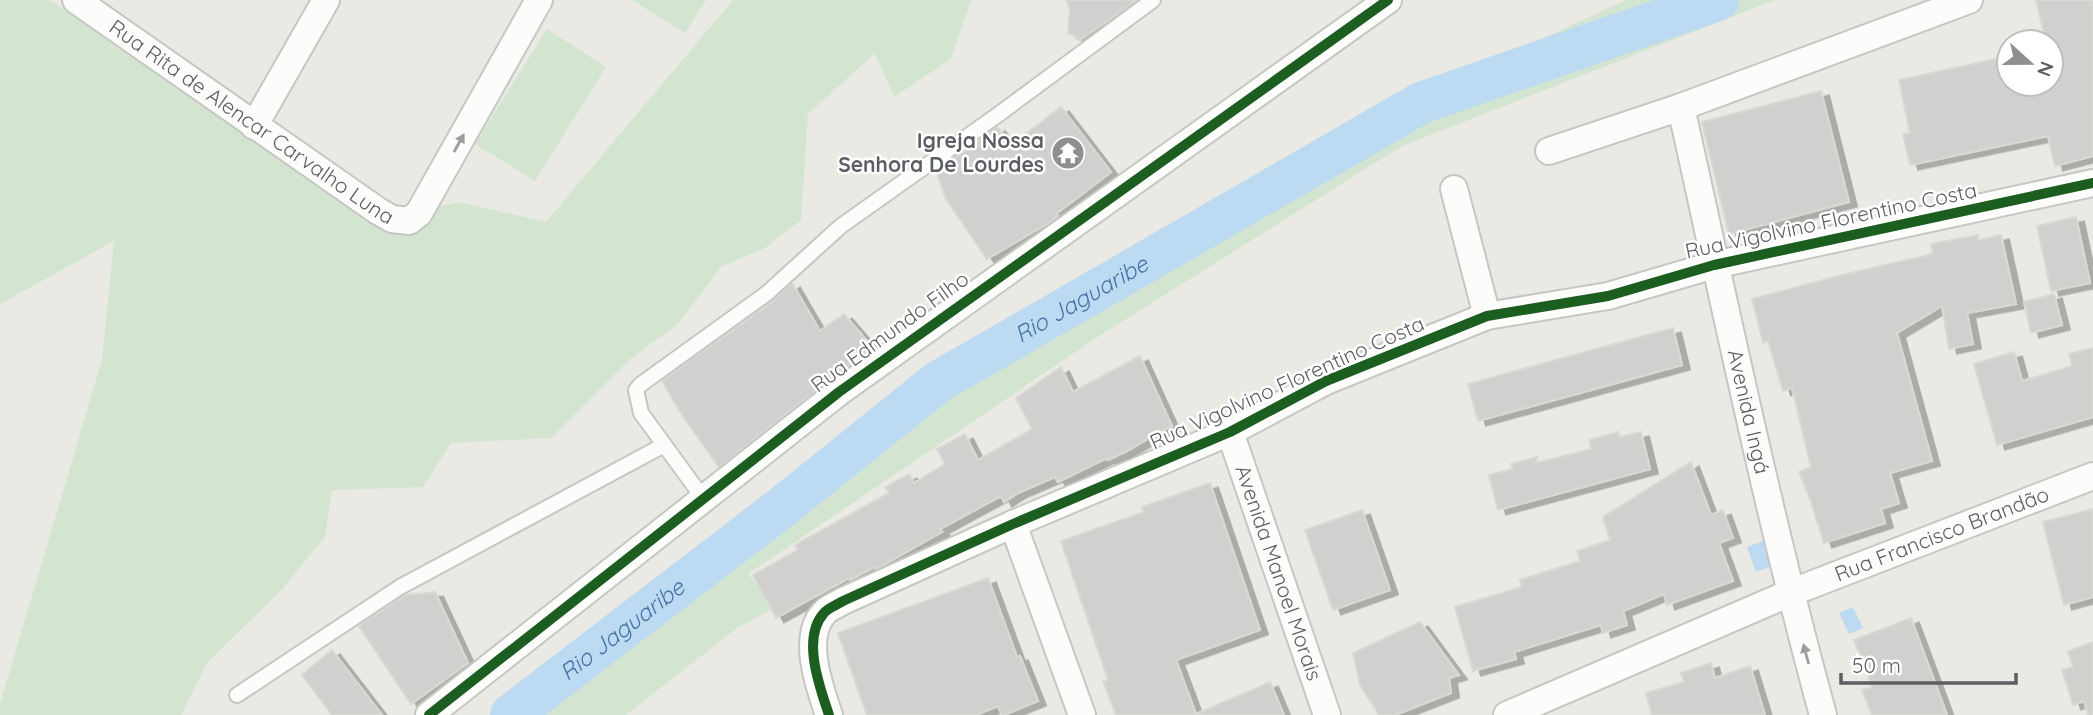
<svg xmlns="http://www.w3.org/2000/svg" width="2093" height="715" font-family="Quicksand,sans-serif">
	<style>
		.green { fill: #d3e5d1 }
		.water { fill: #bcdaf1 }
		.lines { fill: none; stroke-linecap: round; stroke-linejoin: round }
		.river { stroke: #bcdaf1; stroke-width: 42 }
		.building { fill: #d1d0ce; stroke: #d9d8d4; stroke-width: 2; filter: url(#shadow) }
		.service-casing { stroke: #c6c6c5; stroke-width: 18 }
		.minor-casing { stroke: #c6c6c5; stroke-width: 30 }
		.service { stroke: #fcfcfb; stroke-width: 14 }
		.minor { stroke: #fcfcfb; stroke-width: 26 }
		.cycleway-casing { stroke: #fff; stroke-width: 15 }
		.cycleway { stroke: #1b5e20; stroke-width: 10 }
		.oneway { fill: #9b9d9f }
		.labels { text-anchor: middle; stroke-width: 5; stroke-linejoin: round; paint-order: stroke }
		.street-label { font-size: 21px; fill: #5b5e62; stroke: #fff }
		.poi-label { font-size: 21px; font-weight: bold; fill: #5b5e62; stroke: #fff; text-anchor: end }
		.water-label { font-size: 23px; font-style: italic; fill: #4774a7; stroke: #fff }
	</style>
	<defs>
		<filter id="shadow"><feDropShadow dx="8" dy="4.5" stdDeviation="0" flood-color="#0004"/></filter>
	</defs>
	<rect width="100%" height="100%" fill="#eae9e4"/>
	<g class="green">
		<polygon points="0,0 49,0 259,137 404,214 459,202 546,222 733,0 971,0 951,59 894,97 875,53 808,114 801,220 765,248 722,266 678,324 630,359 551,438 451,443 423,487 332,490 325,537 282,589 207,663 181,715 0,715 0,704 102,360 114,241 0,304"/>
		<polygon points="632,0 706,0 685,33"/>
		<polygon points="1626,0 1775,0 1402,146 1096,338 748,574 776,607 737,628 626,715 497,715 976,345 1292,155"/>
		<polygon points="547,29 606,67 535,181 475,144"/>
	</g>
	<g class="water">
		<polygon points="1763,541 1772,566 1756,572 1747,547"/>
		<polygon points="1853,607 1863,628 1849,634 1839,613"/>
	</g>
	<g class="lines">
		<path class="river" id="s1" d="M 511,715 L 786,504 L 938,382 L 1421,103 L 1718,0"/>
	</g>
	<g class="building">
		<polygon points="1066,0 1137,0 1081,39 1068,33 1070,10"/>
		<polygon points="2036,0 2093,0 2093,156 2055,166 2048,136 1910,165 1903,134 1910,133 1899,80 1996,59 2002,84 2051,84 2051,42 2046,42"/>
		<polygon points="1821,91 1849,202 1729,234 1702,122"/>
		<polygon points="1061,107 1111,172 1056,214 1058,216 1052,221 987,259 946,199 936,171 997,127 1011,145"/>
		<polygon points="2076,217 2090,283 2051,291 2037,226"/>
		<polygon points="1978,235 1978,240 2001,235 2016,304 1967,313 1973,344 1949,349 1942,306 1897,333 1932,461 1890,473 1899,503 1881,509 1885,523 1824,543 1809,496 1799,472 1811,467 1792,388 1783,391 1768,341 1763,342 1752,299 1842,275 1933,254 1931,244"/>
		<polygon points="792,283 820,331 844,314 873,348 829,380 719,467 684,418 662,381 772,302"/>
		<polygon points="2054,294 2062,325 2031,333 2024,302"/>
		<polygon points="1673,328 1682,365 1478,421 1468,384"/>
		<polygon points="2093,348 2093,417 1997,445 1974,364 2014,352 2022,381 2072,366 2069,354"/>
		<polygon points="1140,356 1172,426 1145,439 1146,440 1125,452 1108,460 1107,458 1058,482 1055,477 1018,493 1004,502 1001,496 940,529 942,532 876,569 874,567 850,580 849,578 776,618 753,575 798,550 795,545 889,493 885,487 909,474 914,483 945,464 937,449 965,434 978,460 1032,429 1016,398 1061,367 1073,392"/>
		<polygon points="1618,432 1620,437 1641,432 1650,469 1498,510 1489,475 1513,469 1511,464 1537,457 1536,463 1591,449 1589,440"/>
		<polygon points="1691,462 1711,515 1723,510 1733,538 1719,543 1733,581 1667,605 1664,594 1623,611 1627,625 1603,633 1601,625 1514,652 1516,659 1473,671 1455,607 1522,587 1520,580 1580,561 1577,551 1610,540 1603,517"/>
		<polygon points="1210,483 1260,630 1176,660 1196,714 1270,682 1284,715 1116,715 1103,681 1108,680 1061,541 1144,512 1142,507"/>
		<polygon points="2093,509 2093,597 2064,605 2043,522"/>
		<polygon points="1362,510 1390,590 1333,610 1305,530"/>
		<polygon points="988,578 1017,657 1020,656 1038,701 1004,715 1002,715 998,706 976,715 867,715 838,633"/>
		<polygon points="435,592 468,663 411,704 359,626 406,595"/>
		<polygon points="1911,618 1947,715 1872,715 1862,690 1872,687 1854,640"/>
		<polygon points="1420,622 1459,675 1449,678 1451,693 1395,715 1379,715 1360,685 1353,653"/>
		<polygon points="2093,642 2093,715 2088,715 2084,701 2073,705 2062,670 2073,667 2068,651"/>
		<polygon points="332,650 382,715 332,715 302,675"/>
		<polygon points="1711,663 1715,678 1750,666 1765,715 1652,715 1646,693 1684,682 1681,673"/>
	</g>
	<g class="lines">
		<defs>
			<g id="service">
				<polyline points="703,498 641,413 636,390 640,385 766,294 841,226 999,114 1153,0"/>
				<polyline points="237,695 400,587 664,445"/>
			</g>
			<g id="minor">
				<path id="s2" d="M 76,0 L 378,211 L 392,219 L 409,221 L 419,213 L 539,0"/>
				<path id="s3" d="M 1681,107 C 1726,310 1768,514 1823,715"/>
				<polyline points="254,126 326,0"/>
				<polyline points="1549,151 1681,107 1969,0"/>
				<polyline points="1454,189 1487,316"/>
				<path id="s4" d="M 1230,432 L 1327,715"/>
				<polyline points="1013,524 1082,715"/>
				<polyline points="429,715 839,392 1388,0"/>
				<path d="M 829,715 C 820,688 801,638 824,613 C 828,608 837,605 843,601 L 1013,524 L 1230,432 L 1326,381 L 1487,316 L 1608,296 L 1714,265 L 2093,183"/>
				<path id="s5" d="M 1507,715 L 1790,593 L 2093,476"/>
			</g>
		</defs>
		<use href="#service" class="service-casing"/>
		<use href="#minor" class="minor-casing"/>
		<use href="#service" class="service"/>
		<use href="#minor" class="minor"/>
		<defs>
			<g id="cycleway">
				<polyline points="429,715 839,392 1388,0"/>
				<path d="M 829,715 C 820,688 801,638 824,613 C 828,608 837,605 843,601 L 1013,524 L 1230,432 L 1326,381 L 1487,316 L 1608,296 L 1714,265 L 2093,183"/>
			</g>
		</defs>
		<use href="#cycleway" class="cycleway-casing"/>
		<use href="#cycleway" class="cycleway"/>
	</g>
	<defs><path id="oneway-solid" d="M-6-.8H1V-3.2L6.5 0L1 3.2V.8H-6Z" transform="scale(1.75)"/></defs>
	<g class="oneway">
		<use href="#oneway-solid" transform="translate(459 143) rotate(-61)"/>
		<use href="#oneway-solid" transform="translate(1806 654) rotate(-105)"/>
	</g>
	<defs>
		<symbol id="temple-disc" viewBox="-11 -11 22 22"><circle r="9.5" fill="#8d8f90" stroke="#fff"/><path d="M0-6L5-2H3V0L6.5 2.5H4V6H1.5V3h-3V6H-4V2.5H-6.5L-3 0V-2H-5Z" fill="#fff"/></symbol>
	</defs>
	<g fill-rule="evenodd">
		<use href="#temple-disc" x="1049" y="134" width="38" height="38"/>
	</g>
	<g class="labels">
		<g class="street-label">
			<text dy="7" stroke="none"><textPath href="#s2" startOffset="214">Rua Rita de Alencar Carvalho Luna</textPath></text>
			<text transform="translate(1831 221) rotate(-12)" y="7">Rua Vigolvino Florentino Costa</text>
			<text transform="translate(890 332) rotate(-36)" y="7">Rua Edmundo Filho</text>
			<text transform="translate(1287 383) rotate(-24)" y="7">Rua Vigolvino Florentino Costa</text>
			<text dy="7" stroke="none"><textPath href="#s3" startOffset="312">Avenida Ingá</textPath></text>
			<text dy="7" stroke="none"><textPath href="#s5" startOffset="471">Rua Francisco Brandão</textPath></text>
			<text dy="7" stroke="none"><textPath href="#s4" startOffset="149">Avenida Manoel Morais</textPath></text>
		</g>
		<g class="poi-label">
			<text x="1044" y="148">Igreja Nossa<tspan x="1044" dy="24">Senhora De Lourdes</tspan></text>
		</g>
		<g class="water-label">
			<text dy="8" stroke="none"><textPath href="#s1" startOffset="707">Rio Jaguaribe</textPath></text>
			<text dy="8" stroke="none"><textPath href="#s1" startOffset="140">Rio Jaguaribe</textPath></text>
		</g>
	</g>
	<g transform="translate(2030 63) rotate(111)"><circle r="33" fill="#ffffff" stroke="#bdbfc0" stroke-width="2"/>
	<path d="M0-5L12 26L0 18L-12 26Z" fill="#8d8f90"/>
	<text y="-10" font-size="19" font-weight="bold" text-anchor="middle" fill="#5b5e62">N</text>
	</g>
	<path d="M1841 673v10h175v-10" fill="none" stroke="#5b5e62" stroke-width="3.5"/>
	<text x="1852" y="673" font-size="21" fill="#5b5e62" stroke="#ffffff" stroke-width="5" paint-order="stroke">50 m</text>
</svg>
